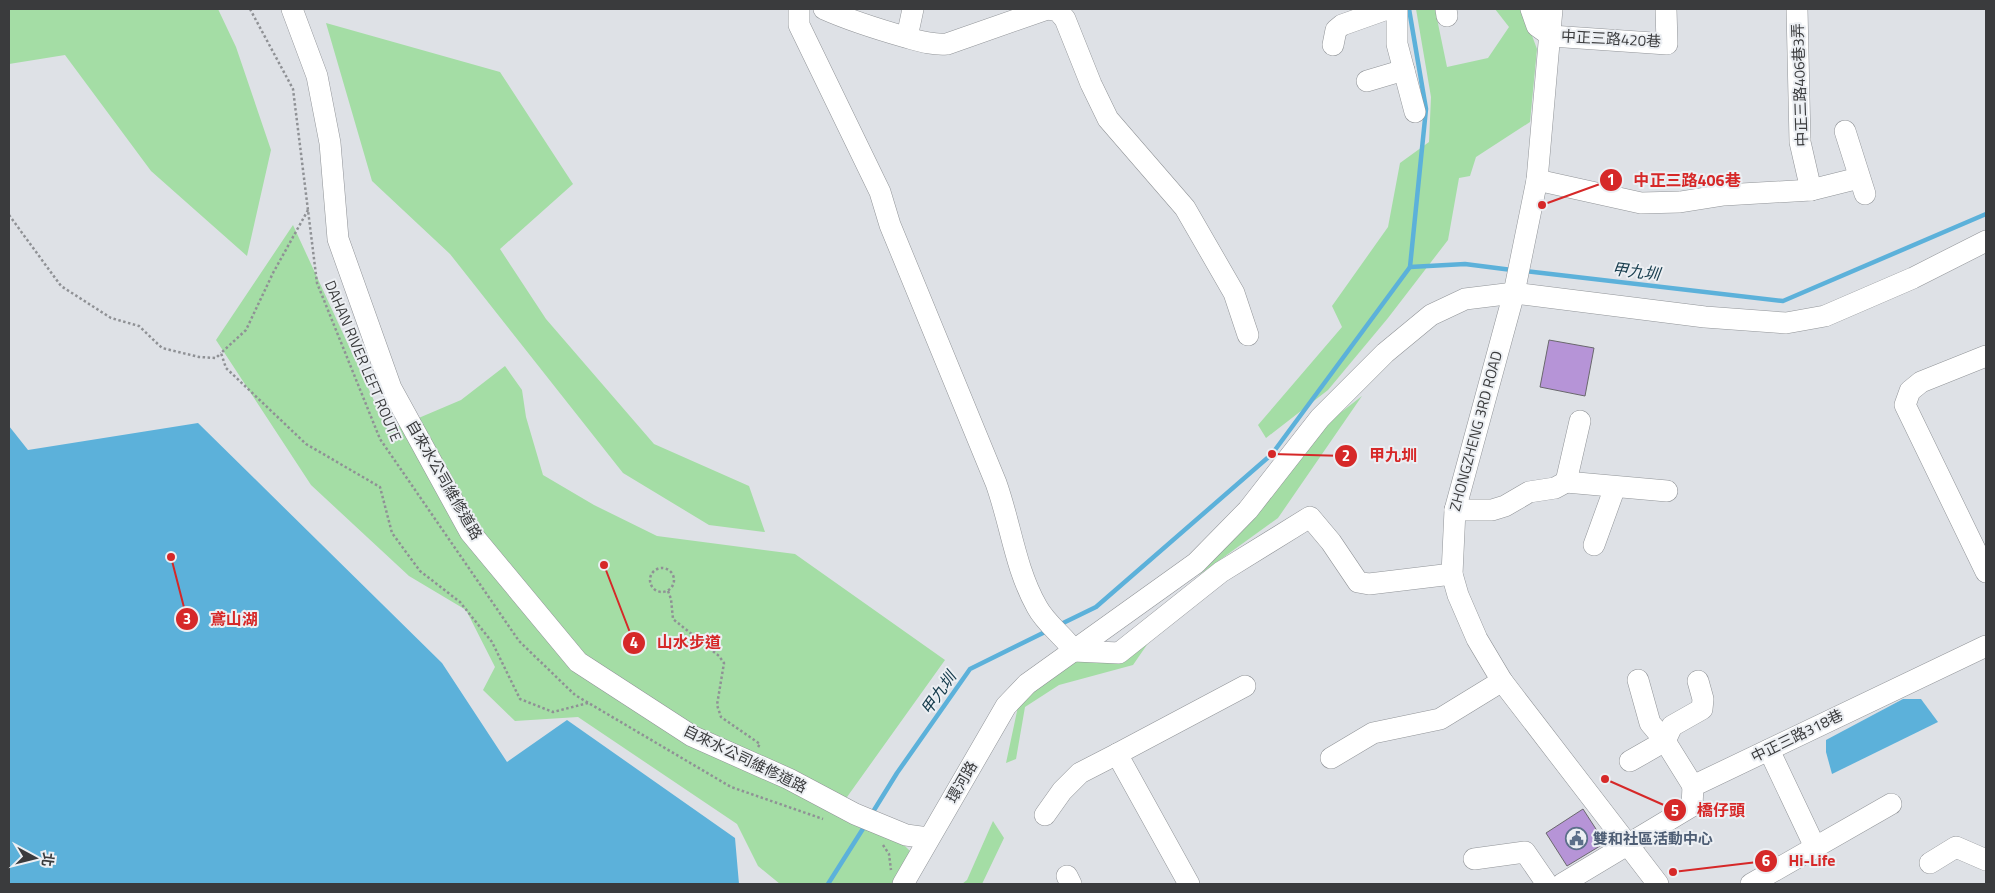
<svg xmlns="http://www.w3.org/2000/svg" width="1995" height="893" font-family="'Titillium Web','Noto Sans TC',sans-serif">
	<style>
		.green { fill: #a4dda5 }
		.water { fill: #5cb1da }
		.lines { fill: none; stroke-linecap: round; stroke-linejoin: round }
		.stream { stroke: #5cb1da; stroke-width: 4.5 }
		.building { fill: #b694d7; stroke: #6a686d }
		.minor-casing { stroke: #919498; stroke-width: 22 }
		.path { stroke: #8f9195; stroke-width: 2.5; stroke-dasharray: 2.5 2.5; stroke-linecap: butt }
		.minor { stroke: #fff; stroke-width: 21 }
		.labels { text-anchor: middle; stroke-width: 4; stroke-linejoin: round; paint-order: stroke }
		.street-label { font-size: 15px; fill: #3a3b3d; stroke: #eceff3 }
		.service-label { font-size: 15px; font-weight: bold; fill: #4e5e75; stroke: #eceff3; text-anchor: start }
		.water-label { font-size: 16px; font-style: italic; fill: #143a4b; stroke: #eceff3 }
		.leader { fill: none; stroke: #d62828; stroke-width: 2 }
		.callout-dot { fill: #d62828; stroke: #eceff3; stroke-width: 2 }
		.mark-label { font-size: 15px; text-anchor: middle; font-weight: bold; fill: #fff }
		.callout-label { font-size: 16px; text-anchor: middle; font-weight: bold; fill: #d62828; stroke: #eceff3; stroke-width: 4; stroke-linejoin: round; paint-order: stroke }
	</style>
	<rect width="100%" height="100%" fill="#dee1e6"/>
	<g class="green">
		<polygon points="9,9 218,9 236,47 271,150 247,256 151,171 65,55 9,64"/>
		<polygon points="1416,9 1435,9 1447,67 1488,58 1509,27 1495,9 1522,9 1537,49 1530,122 1476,157 1470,176 1459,178 1448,240 1388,318 1328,390 1266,438 1258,425 1342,327 1332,306 1388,227 1400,163 1429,142 1431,97"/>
		<polygon points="326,23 500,72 573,184 500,249 546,319 654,444 749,486 765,532 709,525 623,473 450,254 372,181"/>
		<polygon points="293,225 388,431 461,400 505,366 522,390 526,417 543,475 594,505 657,536 795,554 945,660 837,811 901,842 911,852 896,884 780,884 758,866 737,824 578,717 515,721 483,690 495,667 466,610 409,576 311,485 216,340"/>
		<polygon points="1362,396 1278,518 1199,575 1279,484 1326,424"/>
		<polygon points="1153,636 1133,665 1059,685 1025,707 1016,759 1006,763 1020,697 1075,656"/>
		<polygon points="993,821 1004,838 982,884 962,884 967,880"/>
	</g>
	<g class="water">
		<polygon points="198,423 442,663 507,762 567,720 735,838 739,884 9,884 9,426 28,450"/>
		<polygon points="1903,699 1921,699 1938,722 1832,774 1826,752 1826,740"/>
	</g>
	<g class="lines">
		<g class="stream">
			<polyline points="1409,9 1426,109 1410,267"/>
			<polyline points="1525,271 1783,301 1986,214"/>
			<polyline points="1059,625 1096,607 1272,454 1410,267 1465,264 1512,270"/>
			<polyline points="871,815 897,773 970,669 1047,631"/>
			<polyline points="828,884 866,824"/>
		</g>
	</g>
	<g class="building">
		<polygon points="1549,340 1594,348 1585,396 1540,387"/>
		<polygon points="1583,809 1605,843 1567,866 1546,833"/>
	</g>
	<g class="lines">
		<defs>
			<g id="minor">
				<polyline points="292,9 317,76 330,143 338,239 391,388 470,532 578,662 692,736 789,779 855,814 906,835 928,838"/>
				<path d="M 799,9 L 799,25 L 880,192 L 890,225 L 996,483 C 1011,525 1015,568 1037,607 C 1046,624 1064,636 1074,651 L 1119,653 L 1221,572 L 1310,517 L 1331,542 L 1358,582 L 1369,584 L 1452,574"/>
				<path d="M 824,9 C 851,21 877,29 905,37 C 920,41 931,45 947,44 L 1047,9"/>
				<polyline points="1048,9 1058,11 1065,19 1091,84 1108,119 1185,208 1234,293 1248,335"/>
				<polyline points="1397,9 1397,44 1415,112"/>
				<polyline points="1446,9 1447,16"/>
				<polyline points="1531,9 1537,26 1551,36 1667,44 1666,9"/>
				<polyline points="1552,9 1537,180 1514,293 1455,510 1452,574 1458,595 1477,639 1502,681 1658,884"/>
				<polyline points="1797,9 1800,142 1811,190"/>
				<polyline points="907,37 913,9"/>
				<polyline points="1333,45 1336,30 1342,25 1387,9"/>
				<polyline points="1367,81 1404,70"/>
				<polyline points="1845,131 1865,194"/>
				<polyline points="1537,180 1641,203 1680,202 1724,195 1811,190 1859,178"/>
				<polyline points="1986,356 1921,382 1910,391 1905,405 1986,572"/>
				<polyline points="1566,482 1667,491"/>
				<polyline points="1455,510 1492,510 1505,506 1529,492 1555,488 1566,482 1580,421"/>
				<polyline points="1594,545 1615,487"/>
				<polyline points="1769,750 1815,847"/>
				<polyline points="1331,758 1373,733 1440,719 1502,681"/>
				<polyline points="1630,761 1665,741 1650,723 1638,680"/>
				<polyline points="1693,786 1665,741 1672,726 1702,709 1703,699 1698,681"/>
				<polyline points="1045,815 1062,791 1080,773 1117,754"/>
				<polyline points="1474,859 1525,852 1547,884"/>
				<polyline points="1930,863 1956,847 1986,860"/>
				<polyline points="1067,876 1071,884"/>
				<polyline points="903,884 1006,706 1027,684 1196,563 1248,510 1320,418 1385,353 1431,315 1465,299 1514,293 1705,317 1786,323 1825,316 1913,278 1986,241"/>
				<polyline points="1189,884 1117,754 1245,686"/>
				<polyline points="1562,884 1692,806 1693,786 1986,646"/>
				<polyline points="1751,884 1891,804"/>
			</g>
		</defs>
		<use href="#minor" class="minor-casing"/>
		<g class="path">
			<polyline points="250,9 293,89 317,283 380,439 519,641 575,695 731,787 823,819"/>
			<polyline points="308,210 273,273 246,330 221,353 226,368 306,444 380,487 392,533 420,571 460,602 492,642 520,699 553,712 588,703"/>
			<polyline points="9,215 61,286 111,318 139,326 162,348 199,357 216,358 221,353"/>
			<circle cx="662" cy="580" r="12"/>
			<polyline points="668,591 671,599 673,619 719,656 724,663 717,705 721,717 760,744 758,747"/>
			<polyline points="883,845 889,854 891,870"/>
		</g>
		<use href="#minor" class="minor"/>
	</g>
	<defs>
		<symbol id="civic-ring" viewBox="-11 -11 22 22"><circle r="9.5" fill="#eceff3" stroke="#5c6f8a" stroke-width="1.5"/><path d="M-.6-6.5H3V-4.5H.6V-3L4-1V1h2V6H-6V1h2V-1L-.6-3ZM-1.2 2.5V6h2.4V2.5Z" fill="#5c6f8a"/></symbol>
	</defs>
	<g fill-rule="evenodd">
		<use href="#civic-ring" x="1564" y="826" width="25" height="25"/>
	</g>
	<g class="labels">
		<g class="street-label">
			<text transform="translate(1611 39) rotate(3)" y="5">中正三路420巷</text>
			<text transform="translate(1800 85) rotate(-92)" y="5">中正三路406巷3弄</text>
			<text transform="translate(363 361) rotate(67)" y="5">DAHAN RIVER LEFT ROUTE</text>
			<text transform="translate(1476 431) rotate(-75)" y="5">ZHONGZHENG 3RD ROAD</text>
			<text transform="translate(444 480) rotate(60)" y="5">自來水公司維修道路</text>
			<text transform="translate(1797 736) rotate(-26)" y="5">中正三路318巷</text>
			<text transform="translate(745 759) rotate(26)" y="5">自來水公司維修道路</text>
			<text transform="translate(962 782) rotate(-60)" y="5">環河路</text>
		</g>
		<g class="service-label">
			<text x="1593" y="844">雙和社區活動中心</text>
		</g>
		<g class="water-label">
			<text transform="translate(1636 271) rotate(7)" y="6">甲九圳</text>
			<text transform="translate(938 693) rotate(-55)" y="6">甲九圳</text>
		</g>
	</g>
	<path class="leader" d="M1542 205L1611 180M1272 454L1346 456M171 557L187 619M604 565L634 643M1605 779L1675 810M1673 872L1766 861"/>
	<g class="callout-dot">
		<circle cx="1542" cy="205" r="5"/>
		<circle cx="1272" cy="454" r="5"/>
		<circle cx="171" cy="557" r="5"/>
		<circle cx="604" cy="565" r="5"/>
		<circle cx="1605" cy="779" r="5"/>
		<circle cx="1673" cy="872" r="5"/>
		<circle cx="1611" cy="180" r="12"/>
		<circle cx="1346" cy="456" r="12"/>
		<circle cx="187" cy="619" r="12"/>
		<circle cx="634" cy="643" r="12"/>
		<circle cx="1675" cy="810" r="12"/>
		<circle cx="1766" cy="861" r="12"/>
	</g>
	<g class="mark-label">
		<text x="1611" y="185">1</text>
		<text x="1346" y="461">2</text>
		<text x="187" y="624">3</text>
		<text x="634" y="648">4</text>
		<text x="1675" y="816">5</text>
		<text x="1766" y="866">6</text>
	</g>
	<g class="callout-label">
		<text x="1687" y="186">中正三路406巷</text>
		<text x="1393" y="461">甲九圳</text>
		<text x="234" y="625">鳶山湖</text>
		<text x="689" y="648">山水步道</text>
		<text x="1721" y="816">橋仔頭</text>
		<text x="1812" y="866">Hi-Life</text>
	</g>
	<rect width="1995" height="893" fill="none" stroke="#3a3b3d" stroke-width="20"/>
	<g transform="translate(35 858) rotate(97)" stroke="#eceff3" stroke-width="4" paint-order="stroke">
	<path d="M0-4L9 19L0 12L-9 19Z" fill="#3a3b3d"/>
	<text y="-8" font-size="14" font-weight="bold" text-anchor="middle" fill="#3a3b3d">北</text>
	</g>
</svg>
